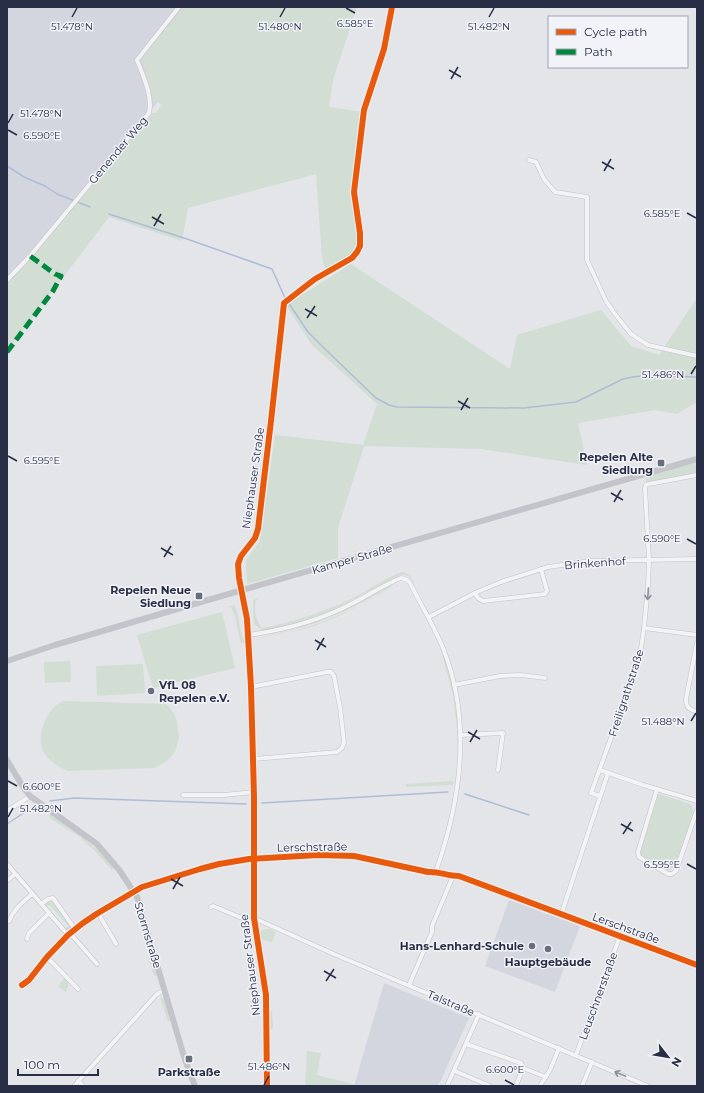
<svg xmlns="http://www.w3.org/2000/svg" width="704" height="1093" font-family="Montserrat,sans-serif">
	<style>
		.built { fill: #d3d6de }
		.green { fill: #d2ddd3 }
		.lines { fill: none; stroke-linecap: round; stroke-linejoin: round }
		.stream { stroke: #afbcd7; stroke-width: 1.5 }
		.street-casing { stroke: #c0c2c7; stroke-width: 5 }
		.street { stroke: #f3f3f5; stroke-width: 4 }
		.secondary { stroke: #c3c4ca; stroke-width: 6 }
		.quiet { stroke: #00873e; stroke-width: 5; stroke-dasharray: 10 5; stroke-linecap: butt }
		.cycleway-casing { stroke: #f1f3f8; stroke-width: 8 }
		.cycleway { stroke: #e8590c; stroke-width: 6 }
		.oneway { stroke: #8d909d }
		.ticks { fill: none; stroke: #272e45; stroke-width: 1.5 }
		.poi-dot { fill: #696e7e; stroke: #f1f3f8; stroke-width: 1.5 }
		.labels { text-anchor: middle; stroke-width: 3; stroke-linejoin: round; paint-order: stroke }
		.street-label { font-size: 11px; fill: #272e45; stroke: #f1f3f8 }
		.poi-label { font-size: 11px; font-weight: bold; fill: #272e45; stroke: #f1f3f8; text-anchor: end }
		.ticks-label { font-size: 10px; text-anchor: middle; fill: #272e45; stroke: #f1f3f8; stroke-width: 3; stroke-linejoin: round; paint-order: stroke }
	</style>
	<rect width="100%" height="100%" fill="#e3e5e9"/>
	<g class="built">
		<polygon points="7,7 234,7 149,113 7,280"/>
		<polygon points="509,900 580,926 555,992 485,966"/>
		<polygon points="384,983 469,1018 441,1080 437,1086 354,1086"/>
	</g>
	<g class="green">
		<polygon points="184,7 357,7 333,80 329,107 363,112 353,195 360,234 359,245 356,252 351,258 326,271 322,258 316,174 188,208 182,241 109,217 7,351 7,280 149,113 155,113 161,106 158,101 153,100 142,58"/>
		<polygon points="351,264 510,369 517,335 601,310 631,346 659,355 697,298 697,402 677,414 655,410 578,423 587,465 481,449 364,446 338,528 338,558 247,584 246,560 260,541 275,435 363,445 377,404 311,344 286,305"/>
		<polygon points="697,463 697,475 646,485 646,474"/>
		<path d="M 402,572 C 411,573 413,579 415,586 C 412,579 409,574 400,575 L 331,611 L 296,623 L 263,631 L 256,626 L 254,623 L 253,600 L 258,598 C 252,604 256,622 262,628 C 294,622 324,612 353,598 C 369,590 385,578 402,572 Z"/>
		<path d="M 395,583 C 389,589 380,593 372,597 C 336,618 298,631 257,638 L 295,629 L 330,617 L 357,604 Z"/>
		<path d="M 400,583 C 379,595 357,608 334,618 C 310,629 283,634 257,640 L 295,631 L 325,621 L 359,606 Z"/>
		<path d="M 234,605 C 241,615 238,636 246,642 L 241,643 L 235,616 L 231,607 L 227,607 Z"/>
		<polygon points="222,612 235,668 153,688 137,635"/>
		<path d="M 440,647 C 455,683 459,721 458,760 L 457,728 L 453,695 Z"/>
		<polygon points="70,661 71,682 45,683 44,662"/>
		<polygon points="143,664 145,693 97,696 96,666"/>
		<path d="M 64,701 L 166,704 L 174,713 L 177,722 L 179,738 L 175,752 L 168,760 L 155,768 L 67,771 C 58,767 48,760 43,751 C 35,736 48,706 64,701 Z"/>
		<polygon points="454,781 453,785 406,787 406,784"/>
		<path d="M 660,794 L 690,804 L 692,807 L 694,811 C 692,821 677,866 669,871 L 642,857 L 640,853 L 658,795 Z"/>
		<polygon points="51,812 68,825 68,827 81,836 80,837 51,819 49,816"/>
		<polygon points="82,837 95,848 96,847 114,868 112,870 94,850 81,839"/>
		<polygon points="53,900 72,927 69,930 65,929 68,926 50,905 46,907 45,906 46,901"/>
		<polygon points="265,929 270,929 276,932 272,942 263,940 259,937 260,932"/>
		<polygon points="151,955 157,975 154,976 148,956"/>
		<polygon points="65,977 69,982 66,992 58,986"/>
		<path d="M 160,997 C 168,1000 169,1014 170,1021 L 168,1022 Z"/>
		<polygon points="269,1011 272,1011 273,1029 269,1029"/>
		<polygon points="307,1051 321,1053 317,1075 353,1084 353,1086 305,1086"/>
	</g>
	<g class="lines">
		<g class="stream">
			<polyline points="7,166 24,177 45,186 57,194 90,207"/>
			<polyline points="109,214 187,239 272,269 285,298"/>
			<path d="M 288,302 L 308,332 L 326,350 L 376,398 L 389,405 L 397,407 L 524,408 L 576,402 L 623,379 C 645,373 674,377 697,377"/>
			<polyline points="465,794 529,815"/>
			<polyline points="50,801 74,798 246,804"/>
			<polyline points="262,803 448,792"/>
			<polyline points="7,824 28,810"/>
		</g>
		<defs>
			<g id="street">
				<polyline points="529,160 536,162 544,179 555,192 587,197 587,260 606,301 615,314 631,334 648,345 697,356"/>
				<path d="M 7,280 L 30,256 L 149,113 C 153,96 143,76 137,60 L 179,7"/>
				<polyline points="475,593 478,598 483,601 545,594 547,591 541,569"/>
				<polyline points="429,617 475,593 501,582 548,567 591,561 697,559"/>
				<polyline points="644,628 697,635"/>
				<path d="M 248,635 C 284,630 319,621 351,604 C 368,596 383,585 401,578 L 407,580 L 410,583 C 421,605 434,626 443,648 C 472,721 461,800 436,871"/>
				<path d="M 697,643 L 686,699 C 686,708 689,709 697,712"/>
				<polyline points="454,685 500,676 521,675 545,678"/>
				<polyline points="251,687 327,672 331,672 334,676 340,707 344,742 342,748 337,752 253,759"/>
				<polyline points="460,735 503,733 498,770"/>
				<polyline points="600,770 643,785 697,801"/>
				<polyline points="657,789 638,852 639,857 668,874 672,874 676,871 697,810"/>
				<polyline points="183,795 224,795 254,792"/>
				<polyline points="600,796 591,793 636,669 640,655 644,628 648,586 649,560 645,488 646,485 649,484 697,475"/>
				<polyline points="7,811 30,796"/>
				<polyline points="7,864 68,935"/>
				<polyline points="7,881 15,874"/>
				<polyline points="41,904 48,899 53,898 75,929"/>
				<polyline points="211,907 213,906 254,923"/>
				<polyline points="98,913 116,944"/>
				<polyline points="561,915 608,773"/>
				<polyline points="254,918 336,955 648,1086"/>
				<path d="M 9,921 C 14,909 23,902 32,894"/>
				<polyline points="70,933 97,964"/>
				<polyline points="27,939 29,933 49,913"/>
				<polyline points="47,957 78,989"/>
				<path d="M 22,985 L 29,980 L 47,957 L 68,935 L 83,923 L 98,913 L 142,887 L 200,869 L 219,864 L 249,859 L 318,855 L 354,856 L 428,872 C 439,871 447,876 459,876 L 697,965"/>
				<polyline points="409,985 432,932 432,926 453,876"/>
				<polyline points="466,1044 521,1063 523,1068 516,1086"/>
				<polyline points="576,1055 620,936"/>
				<polyline points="523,1068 546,1077"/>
				<polyline points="455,1071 490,1086"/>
				<polyline points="78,1081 83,1086"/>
				<polyline points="74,1086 156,995 164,990"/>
				<polyline points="267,1086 266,995 254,918 254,796 251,687 247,619 239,578 238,564 241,556 255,538 258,529 271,421 284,303 315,279 352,258 357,252 360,246 360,233 354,192 364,110 384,49 392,7"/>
				<polyline points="447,1086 479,1014"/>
				<polyline points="540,1086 550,1070 559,1048"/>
				<polyline points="582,1086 592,1062"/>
			</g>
		</defs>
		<use href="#street" class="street-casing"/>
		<use href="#street" class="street"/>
		<g class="secondary">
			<polyline points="7,661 55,645 201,602 697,459"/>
			<polyline points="7,760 23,787 30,796 97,844 120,871 137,897 185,1060 195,1086"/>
		</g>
		<polyline class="quiet" points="7,352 53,291 61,276 55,274 30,256"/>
		<defs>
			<g id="cycleway">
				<path d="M 22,985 L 29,980 L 47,957 L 68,935 L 83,923 L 98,913 L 142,887 L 200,869 L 219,864 L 249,859 L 318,855 L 354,856 L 428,872 C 439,871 447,876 459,876 L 697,965"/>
				<polyline points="267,1086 266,995 254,918 254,796 251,687 247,619 239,578 238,564 241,556 255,538 258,529 271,421 284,303 315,279 352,258 357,252 360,246 360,233 354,192 364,110 384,49 392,7"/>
			</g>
		</defs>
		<use href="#cycleway" class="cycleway-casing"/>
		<use href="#cycleway" class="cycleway"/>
	</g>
	<defs><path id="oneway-shaft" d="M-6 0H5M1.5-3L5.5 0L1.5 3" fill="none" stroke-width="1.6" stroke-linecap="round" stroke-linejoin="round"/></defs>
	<g class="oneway">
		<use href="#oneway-shaft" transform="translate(648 594) rotate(94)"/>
		<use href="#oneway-shaft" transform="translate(620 1074) rotate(-157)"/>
	</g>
	<path class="ticks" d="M 346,8 L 355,13M 72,17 L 77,8M 280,17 L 285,8M 489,17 L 494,8M 449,70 L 461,77M 451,79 L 458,67M 8,123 L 13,114M 8,130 L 17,135M 602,162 L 614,169M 604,171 L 611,159M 687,213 L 696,218M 152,217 L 164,224M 154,226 L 161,214M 305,309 L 317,316M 307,318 L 315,306M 691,374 L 696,366M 458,401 L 470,408M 461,410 L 468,398M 8,456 L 17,461M 611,493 L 623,500M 614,502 L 621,490M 687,539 L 696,544M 161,548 L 173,555M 164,557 L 171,546M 315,640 L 326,647M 317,650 L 324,638M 691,721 L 696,713M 468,732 L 480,739M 470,742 L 477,730M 8,781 L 17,786M 8,817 L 13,808M 621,824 L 633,831M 623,834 L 631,822M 687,864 L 696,869M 171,879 L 183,886M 173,889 L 180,877M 324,971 L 336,978M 326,981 L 334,969M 505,1080 L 514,1085M 264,1085 L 269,1076"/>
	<g class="poi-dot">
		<rect x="657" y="459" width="8" height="8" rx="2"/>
		<rect x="195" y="592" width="8" height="8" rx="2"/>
		<circle cx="151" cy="691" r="4"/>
		<circle cx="532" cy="946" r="4"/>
		<circle cx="548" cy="949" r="4"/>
		<rect x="185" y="1055" width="8" height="8" rx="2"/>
	</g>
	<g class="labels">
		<g class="street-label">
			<text transform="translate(118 150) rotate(-50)" y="4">Genender Weg</text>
			<text transform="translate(253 478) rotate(-82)" y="4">Niephauser Straße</text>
			<text transform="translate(352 559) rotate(-16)" y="4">Kamper Straße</text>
			<text transform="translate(595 563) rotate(-4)" y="4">Brinkenhof</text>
			<text transform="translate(626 693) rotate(-72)" y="4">Freiligrathstraße</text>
			<text transform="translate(312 847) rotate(-1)" y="4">Lerschstraße</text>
			<text transform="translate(626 928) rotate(20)" y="4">Lerschstraße</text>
			<text transform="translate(148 935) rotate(73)" y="4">Stormstraße</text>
			<text transform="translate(250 965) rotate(-97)" y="4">Niephauser Straße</text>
			<text transform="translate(598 996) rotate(-70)" y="4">Leuschnerstraße</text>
			<text transform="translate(451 1003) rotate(23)" y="4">Talstraße</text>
		</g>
		<g class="poi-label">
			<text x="653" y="461">Repelen Alte<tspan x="653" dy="13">Siedlung</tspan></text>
			<text x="191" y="594">Repelen Neue<tspan x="191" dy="13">Siedlung</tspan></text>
			<text x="159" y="689" text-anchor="start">VfL 08<tspan x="159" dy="13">Repelen e.V.</tspan></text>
			<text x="524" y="950">Hans-Lenhard-Schule</text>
			<text x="548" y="966" text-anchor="middle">Hauptgebäude</text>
			<text x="189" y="1076" text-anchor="middle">Parkstraße</text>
		</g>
	</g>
	<g class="ticks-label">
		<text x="355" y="27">6.585°E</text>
		<text x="72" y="30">51.478°N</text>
		<text x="280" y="30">51.480°N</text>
		<text x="489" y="30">51.482°N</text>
		<text x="41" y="117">51.478°N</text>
		<text x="42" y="139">6.590°E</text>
		<text x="662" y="217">6.585°E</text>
		<text x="663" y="378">51.486°N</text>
		<text x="42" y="464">6.595°E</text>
		<text x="662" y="542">6.590°E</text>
		<text x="663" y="725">51.488°N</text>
		<text x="42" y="790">6.600°E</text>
		<text x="41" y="812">51.482°N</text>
		<text x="662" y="868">6.595°E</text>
		<text x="269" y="1070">51.486°N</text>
		<text x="505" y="1073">6.600°E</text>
	</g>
	<rect width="704" height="1093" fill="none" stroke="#272e45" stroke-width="16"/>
	<rect x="548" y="16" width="140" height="52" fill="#f1f3f8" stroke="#a0a4b0"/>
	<rect x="556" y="29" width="20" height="6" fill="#e8590c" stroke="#a0a4b0"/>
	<text x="584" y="36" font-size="12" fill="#272e45">Cycle path</text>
	<rect x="556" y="49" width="20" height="6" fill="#00873e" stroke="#a0a4b0"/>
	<text x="584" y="56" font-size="12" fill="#272e45">Path</text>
	<g transform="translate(668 1057) rotate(121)" stroke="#f1f3f8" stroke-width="3" paint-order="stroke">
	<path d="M0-3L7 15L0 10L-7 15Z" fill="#272e45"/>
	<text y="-6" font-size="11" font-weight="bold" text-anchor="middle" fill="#272e45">N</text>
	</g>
	<path d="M18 1069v6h80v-6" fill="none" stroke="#272e45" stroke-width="2"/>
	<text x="24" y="1069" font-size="12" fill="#272e45" stroke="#f1f3f8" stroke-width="3" paint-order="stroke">100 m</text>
</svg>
